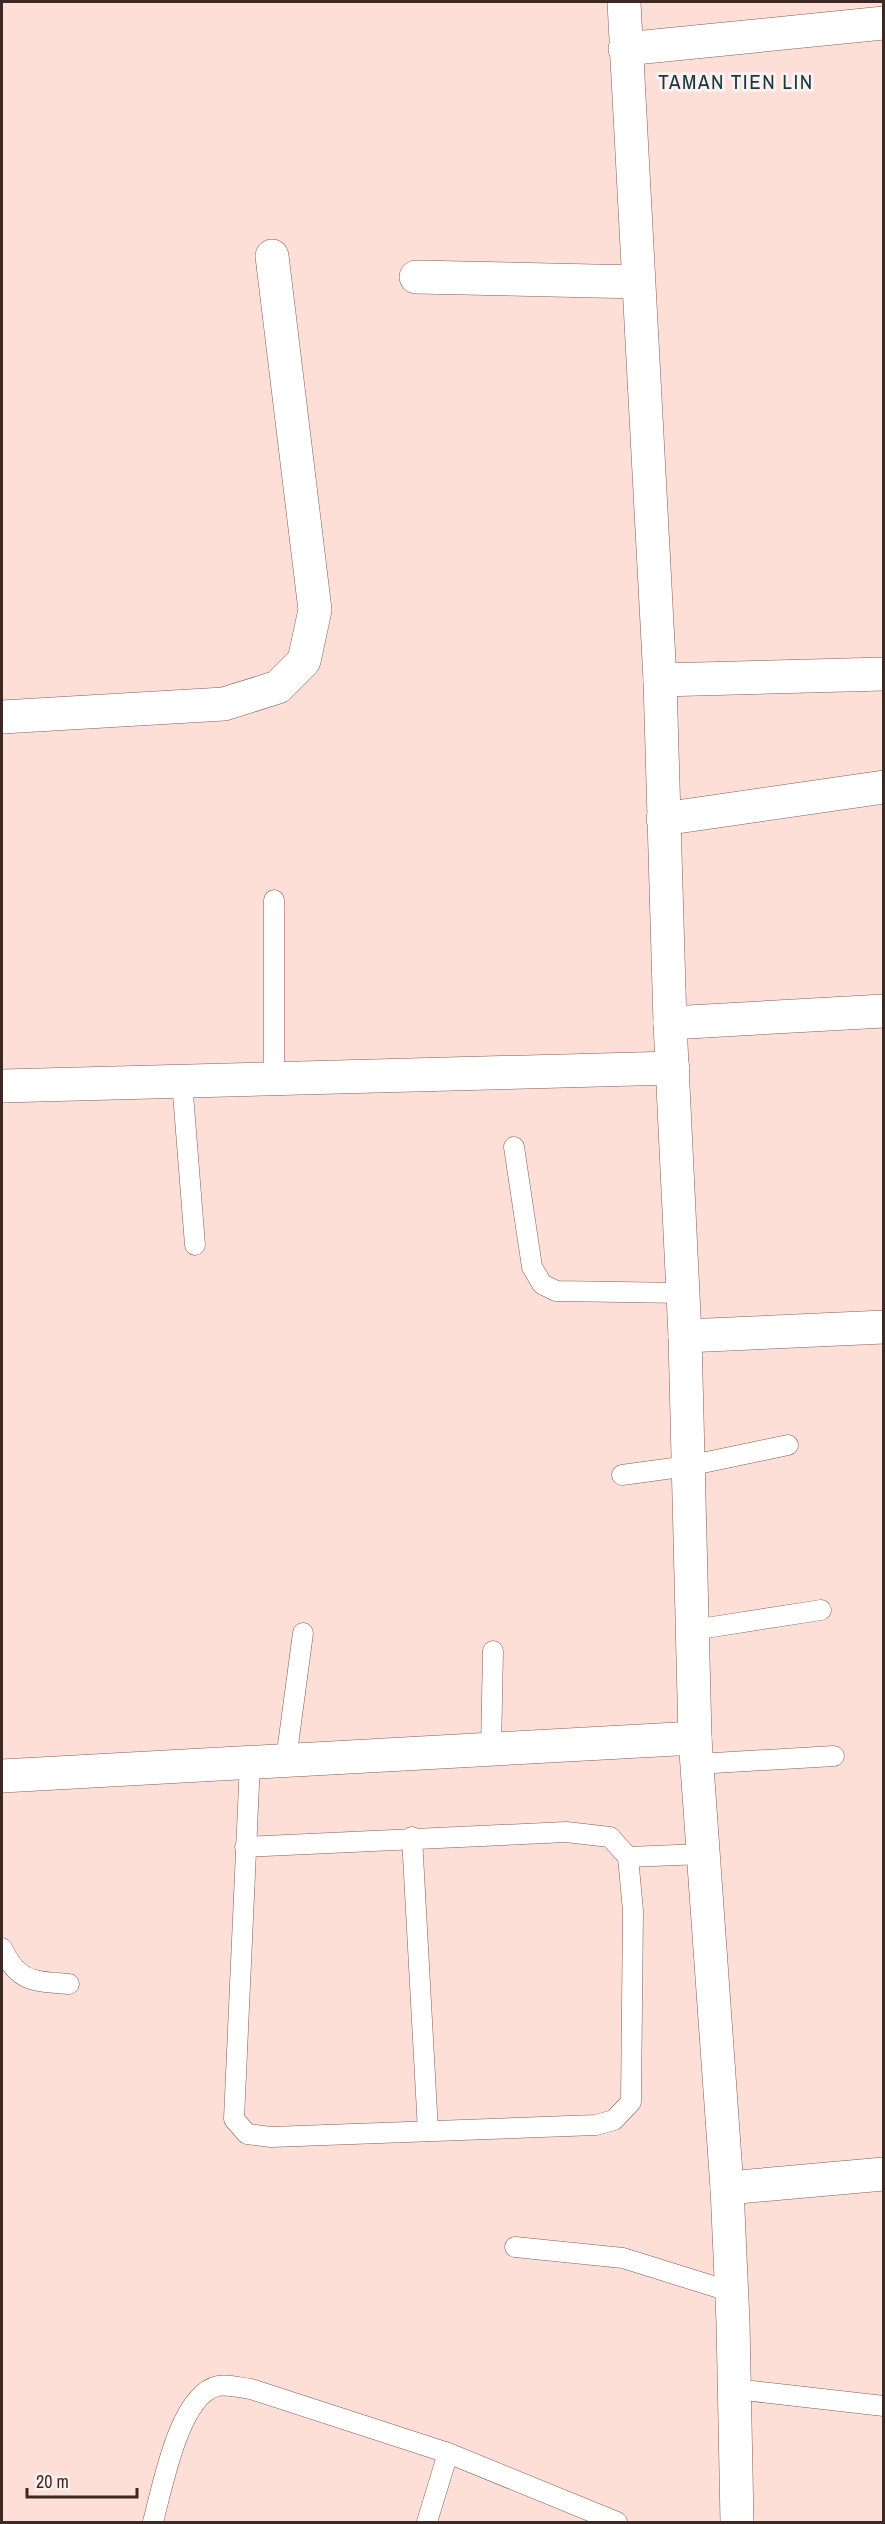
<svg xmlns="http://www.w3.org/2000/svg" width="885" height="2524" font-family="'Archivo Narrow',sans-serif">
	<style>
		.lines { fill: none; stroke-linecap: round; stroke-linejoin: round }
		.lane-casing { stroke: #875b52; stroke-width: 21 }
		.street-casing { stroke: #875b52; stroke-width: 34 }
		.lane { stroke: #fff; stroke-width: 20 }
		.street { stroke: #fff; stroke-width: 33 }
		.labels { text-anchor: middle; stroke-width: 6; stroke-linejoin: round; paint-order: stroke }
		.neighbourhood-label { font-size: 21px; letter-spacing: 1.5px; fill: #16373e; stroke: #fcf1ef }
	</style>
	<rect width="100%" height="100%" fill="#fedfd8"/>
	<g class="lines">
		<defs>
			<g id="lane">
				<polyline points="274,1078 274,900"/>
				<polyline points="182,1081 195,1245"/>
				<polyline points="514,1147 532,1267 542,1284 556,1291 683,1293"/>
				<polyline points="622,1475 688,1466 788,1445"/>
				<polyline points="693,1630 821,1610"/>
				<polyline points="491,1749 493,1651"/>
				<polyline points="286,1760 303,1633"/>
				<polyline points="697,1764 834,1756"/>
				<polyline points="412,1837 428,2131"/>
				<polyline points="245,1847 566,1832 610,1837 628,1857 633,1911 631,2102 614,2120 596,2125 271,2137 247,2134 234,2119 250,1762"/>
				<polyline points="628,1857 703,1854"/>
				<path d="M 2,1948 C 18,1983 34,1981 69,1984"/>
				<polyline points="515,2247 623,2258 732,2292"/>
				<polyline points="735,2389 884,2406"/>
				<path d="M 153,2522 C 162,2489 179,2394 218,2386 C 228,2384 241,2388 251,2389 L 448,2453"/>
				<polyline points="427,2522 448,2453 617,2522"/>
			</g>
			<g id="street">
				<polyline points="624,2 660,680 670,1023 685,1336 695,1738 727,2188 733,2322 737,2522"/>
				<polyline points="625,49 884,23"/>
				<polyline points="416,277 638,282"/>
				<polyline points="660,680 884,674"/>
				<polyline points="2,717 224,704 278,687 304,661 315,610 272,256"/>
				<polyline points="663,819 884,787"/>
				<polyline points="670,1023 884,1011"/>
				<polyline points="2,1086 673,1068"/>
				<polyline points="685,1336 884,1327"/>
				<polyline points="2,1776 695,1738"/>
				<polyline points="727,2188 884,2174"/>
			</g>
		</defs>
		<use href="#lane" class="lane-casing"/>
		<use href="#street" class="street-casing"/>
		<use href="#lane" class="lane"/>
		<use href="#street" class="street"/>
	</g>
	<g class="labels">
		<g class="neighbourhood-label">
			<text x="736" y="89">TAMAN TIEN LIN</text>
		</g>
	</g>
	<rect width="885" height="2524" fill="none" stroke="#3c2925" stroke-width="6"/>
	<path d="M27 2488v9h110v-9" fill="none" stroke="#3c2925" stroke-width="3"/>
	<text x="36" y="2488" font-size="18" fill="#3c2925" stroke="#fcf1ef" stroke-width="4.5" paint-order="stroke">20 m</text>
</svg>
